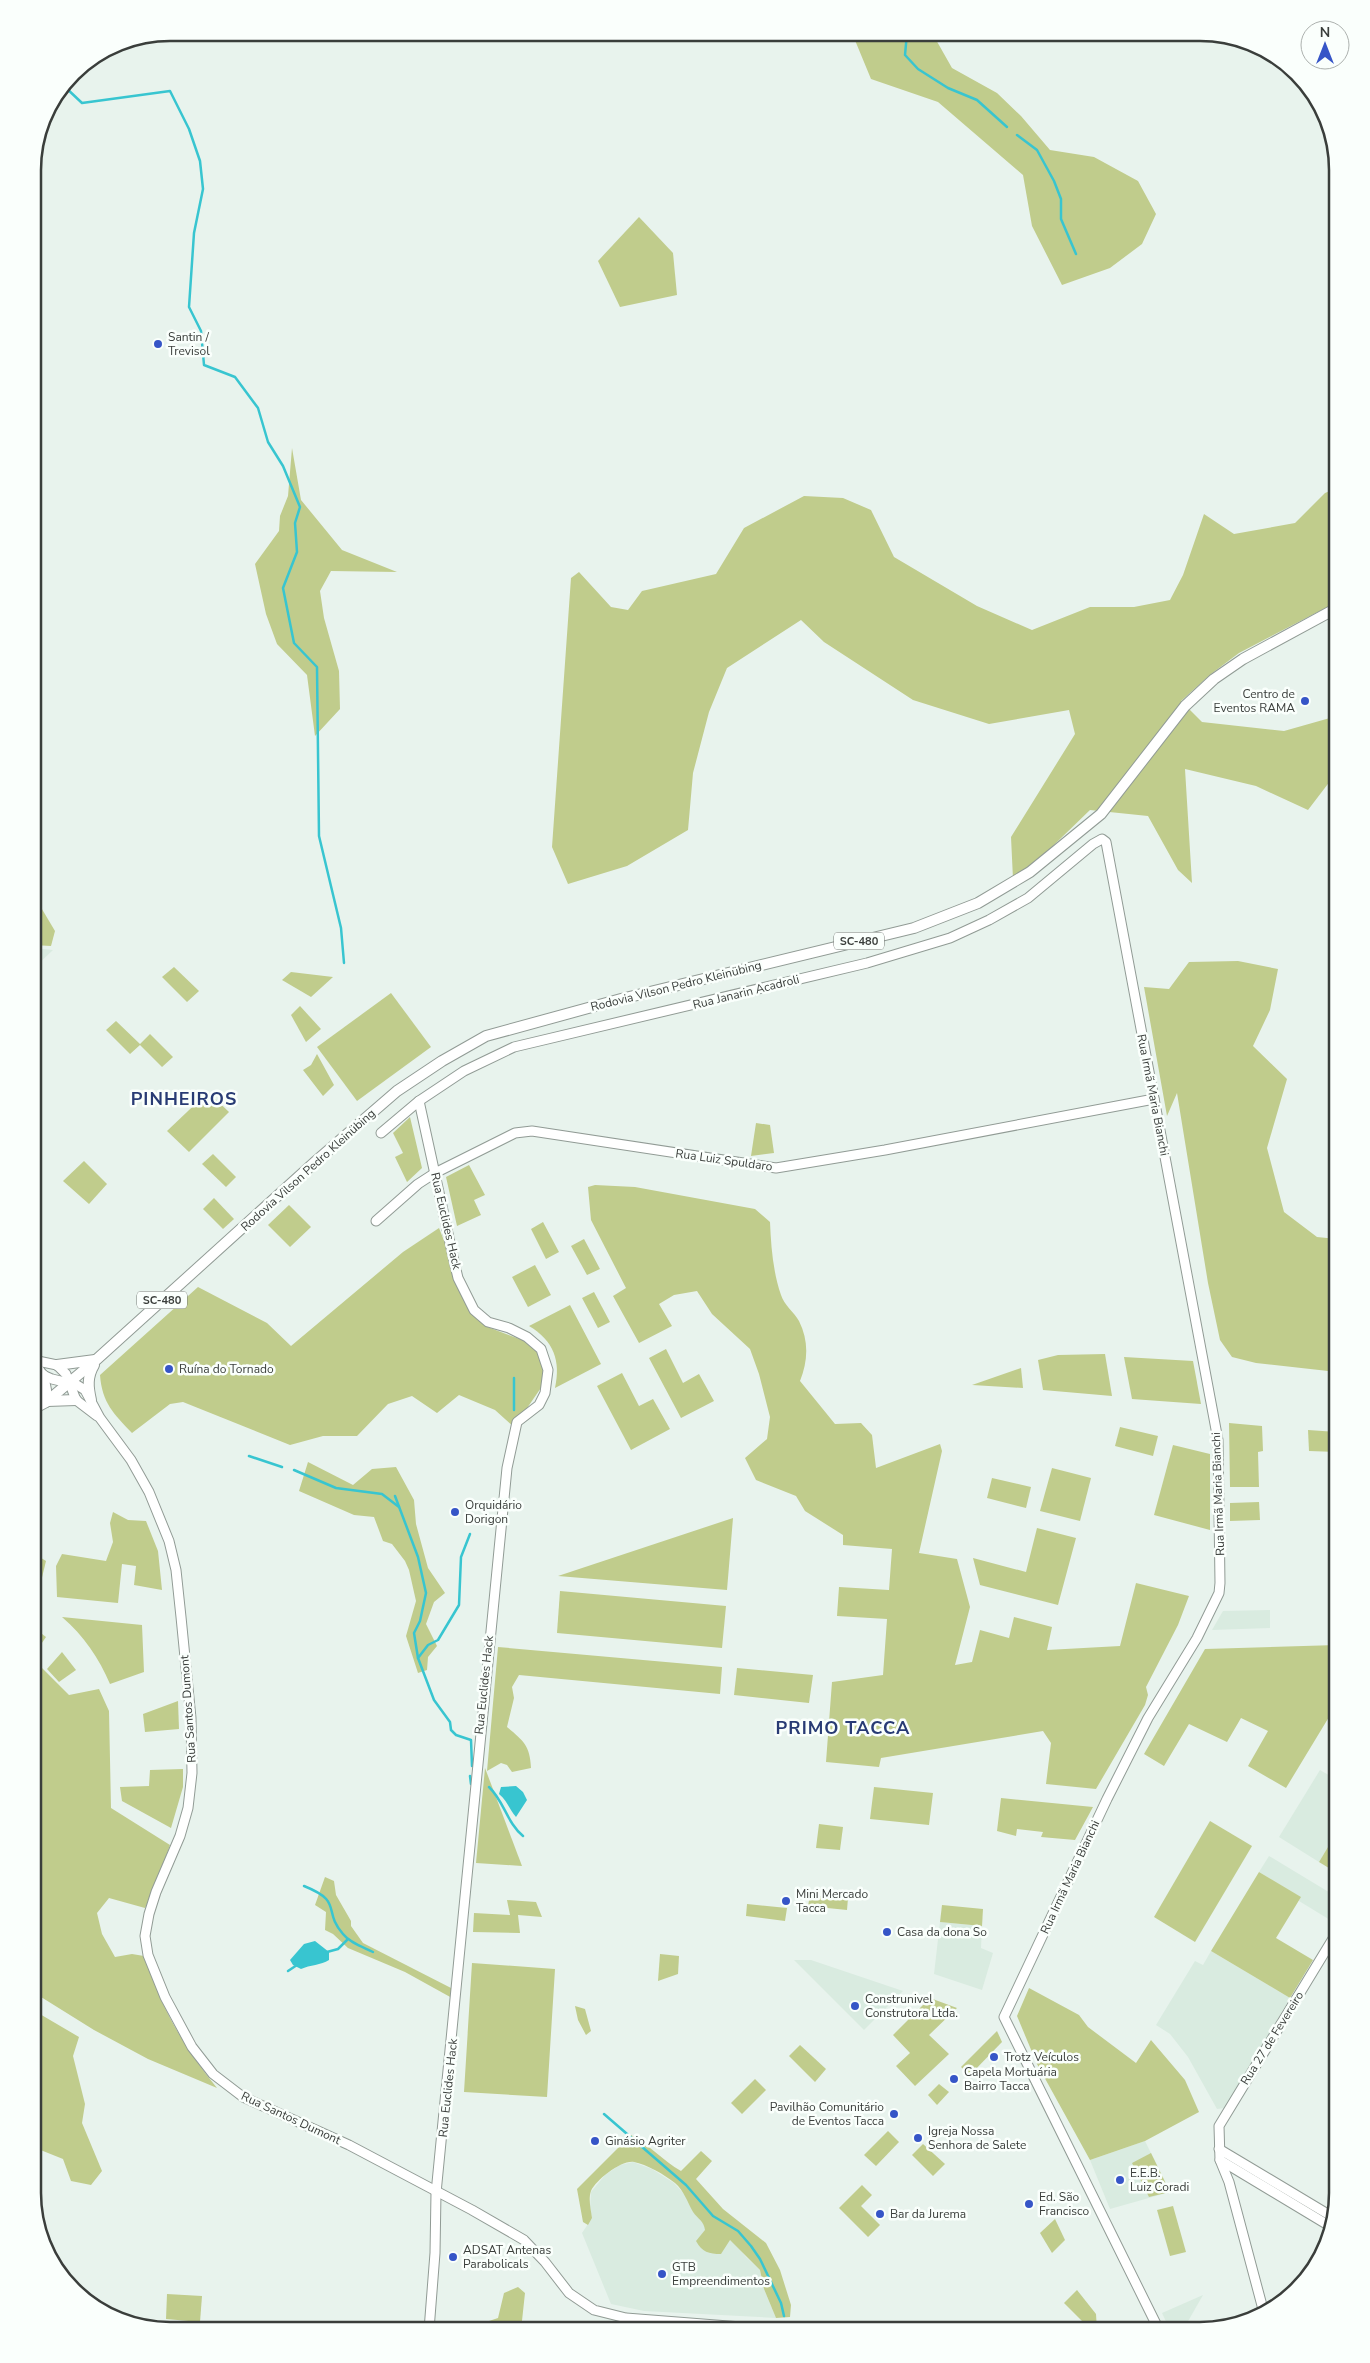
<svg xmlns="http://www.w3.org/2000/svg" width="1370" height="2363" font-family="'Nunito Sans',sans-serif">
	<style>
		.built { fill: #d9ebe0 }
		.green { fill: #c0cc8c }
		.water { fill: #38c5d0 }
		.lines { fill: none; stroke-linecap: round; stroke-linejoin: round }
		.stream { stroke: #38c5d0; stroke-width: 2.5 }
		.secondary-casing { stroke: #919b95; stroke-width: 11 }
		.primary-casing { stroke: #919b95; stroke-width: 12 }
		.secondary { stroke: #fff; stroke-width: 9 }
		.primary { stroke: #fff; stroke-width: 10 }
		.poi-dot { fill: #3655c7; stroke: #fafffc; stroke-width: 2 }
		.labels { text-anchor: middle; stroke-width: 5; stroke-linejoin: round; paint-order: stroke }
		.shield { fill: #fafffc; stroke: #747875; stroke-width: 1 }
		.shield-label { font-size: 11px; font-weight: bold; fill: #3a3e3b }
		.poi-label { font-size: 12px; fill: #3a3e3b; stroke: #fafffc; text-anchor: start }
		.street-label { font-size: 12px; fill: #3a3e3b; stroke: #fafffc }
		.district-label { font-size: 18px; font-weight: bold; letter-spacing: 1px; fill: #283b74; stroke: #fafffc }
		.rim { fill: none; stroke: #3a3e3b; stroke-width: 2.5 }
	</style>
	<rect width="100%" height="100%" fill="#e8f3ed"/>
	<g class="built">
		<polygon points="33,948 53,950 33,969"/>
		<polygon points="1270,1610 1270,1628 1212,1630 1223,1611"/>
		<polygon points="1320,1770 1337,1780 1337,1832 1319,1862 1279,1837"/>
		<polygon points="1269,1856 1337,1897 1337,1919 1335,1923 1299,1901 1300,1897 1259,1872"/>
		<polygon points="940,1922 982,1926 981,1948 993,1953 982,1990 934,1974"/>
		<polygon points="1211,1951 1290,1998 1225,2108 1217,2109 1188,2057 1170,2034 1156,2025 1195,1961 1203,1965"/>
		<polygon points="794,1960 811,1960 903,1991 864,2030"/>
		<polygon points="1145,2141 1170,2192 1110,2209 1090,2160"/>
		<polygon points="633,2162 652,2169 674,2183 687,2197 693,2212 704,2223 736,2244 746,2257 760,2270 764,2289 776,2318 644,2311 611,2304 582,2233 592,2218 590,2208 591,2192 605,2175 620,2165"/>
		<polygon points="1203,2295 1187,2323 1170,2330 1162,2313"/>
	</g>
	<g class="green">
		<polygon points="852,33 937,33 935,38 952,68 997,93 1021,116 1050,150 1094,157 1138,181 1156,214 1142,244 1110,268 1062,285 1032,226 1023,175 938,102 871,79"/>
		<polygon points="639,217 673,253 677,295 620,307 598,261"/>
		<polygon points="292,448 301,500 342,550 397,572 331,571 320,591 324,618 339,671 340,709 315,736 307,675 277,644 266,614 255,564 279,531 280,516 288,496"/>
		<polygon points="1337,488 1337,602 1239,653 1211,674 1181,701 1202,722 1284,731 1337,716 1337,772 1308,810 1256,786 1185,769 1192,883 1178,870 1148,816 1090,810 1027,871 1013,879 1011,837 1075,734 1069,710 989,724 913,700 824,642 801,620 727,668 709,712 693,773 688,830 627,866 568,884 552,847 571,578 579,572 611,607 628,610 642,591 716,574 744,528 804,496 843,498 871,510 894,557 977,606 1032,630 1090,607 1134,607 1170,600 1183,575 1204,514 1234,534 1295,523 1325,493"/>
		<polygon points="33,894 55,931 51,946 33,945"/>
		<polygon points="1238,961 1278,969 1270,1010 1253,1046 1287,1079 1267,1148 1284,1212 1317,1237 1337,1239 1337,1372 1256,1363 1232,1357 1220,1340 1208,1283 1177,1093 1167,1116 1144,987 1169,989 1189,962"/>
		<polygon points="174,967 199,991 187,1002 162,977"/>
		<polygon points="291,972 333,977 311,997 282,980"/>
		<polygon points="391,993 431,1047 357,1101 317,1047"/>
		<polygon points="300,1006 321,1029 306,1042 291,1015"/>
		<polygon points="116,1021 140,1044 150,1034 173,1057 162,1067 140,1045 130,1054 106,1030"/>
		<polygon points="317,1054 334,1085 323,1096 303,1070 311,1065"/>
		<polygon points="208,1092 229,1112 189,1152 167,1131"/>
		<polygon points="410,1117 422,1168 407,1182 395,1157 403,1153 393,1133"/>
		<polygon points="756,1123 770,1125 774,1153 751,1156"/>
		<polygon points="213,1154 236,1177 226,1187 202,1164"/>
		<polygon points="84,1161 107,1184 89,1204 63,1181"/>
		<polygon points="469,1165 485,1195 474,1200 481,1215 457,1226 446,1177"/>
		<path d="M 595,1185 L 635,1187 L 755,1209 L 770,1222 C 771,1246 773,1272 781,1295 C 784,1305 794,1312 799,1321 C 809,1341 808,1361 800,1381 L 835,1424 L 861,1423 L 872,1435 L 876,1468 L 940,1444 L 942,1451 L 919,1553 L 957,1559 L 970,1607 L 955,1665 L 972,1662 L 980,1630 L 1009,1638 L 1014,1617 L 1052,1627 L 1047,1650 L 1120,1646 L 1136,1583 L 1189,1596 L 1178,1625 L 1146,1687 L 1148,1695 L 1145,1705 L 1096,1789 L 1046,1784 L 1051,1743 L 1043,1731 L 881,1758 L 879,1767 L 826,1762 L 832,1682 L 883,1675 L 887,1619 L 837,1616 L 839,1587 L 889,1590 L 892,1549 L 843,1545 L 843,1535 L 805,1511 L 796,1496 L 756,1480 L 745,1458 L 767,1439 L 770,1417 L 759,1374 L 750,1349 L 712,1314 L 697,1291 L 674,1295 L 659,1304 L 672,1326 L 639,1343 L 613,1296 L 626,1288 L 591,1220 L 588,1187 Z"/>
		<polygon points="214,1198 234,1219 223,1229 203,1209"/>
		<polygon points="289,1205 311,1227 290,1247 268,1225"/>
		<polygon points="543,1222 559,1252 546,1259 531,1229"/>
		<path d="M 439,1228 L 472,1311 L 485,1326 L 525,1341 L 538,1351 L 546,1368 L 545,1382 L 514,1427 L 495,1410 L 459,1395 L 437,1413 L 412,1396 L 388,1404 L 357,1436 L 323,1436 L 290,1445 L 183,1402 L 170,1404 L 132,1433 C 114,1414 102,1403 100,1375 L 198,1287 L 267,1323 L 291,1346 L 403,1252 Z"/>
		<polygon points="584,1239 600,1269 587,1275 571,1246"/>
		<polygon points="535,1265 551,1295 528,1307 512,1277"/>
		<polygon points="594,1292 610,1322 598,1328 582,1298"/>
		<path d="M 570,1305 L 601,1364 L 555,1388 C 561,1361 554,1341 529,1326 Z"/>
		<polygon points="666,1349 683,1383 699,1374 714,1401 681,1418 649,1358"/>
		<polygon points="1105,1354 1112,1396 1043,1390 1038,1360 1058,1355"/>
		<polygon points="1124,1357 1193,1361 1201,1404 1132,1399"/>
		<polygon points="1021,1368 1023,1388 972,1385"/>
		<polygon points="622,1373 639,1406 653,1399 670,1429 631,1450 597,1386"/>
		<polygon points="1229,1423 1262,1426 1263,1451 1258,1452 1259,1487 1230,1487"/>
		<polygon points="1120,1427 1158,1436 1153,1456 1115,1446"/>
		<polygon points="1308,1430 1337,1432 1337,1452 1309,1451"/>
		<polygon points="1173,1445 1210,1454 1210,1530 1154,1515"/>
		<polygon points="308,1462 353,1485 372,1469 396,1467 414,1500 416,1524 428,1568 445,1593 434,1602 426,1624 437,1646 428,1657 427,1670 418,1673 406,1636 416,1601 409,1570 405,1561 392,1544 383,1541 374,1517 354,1515 299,1491"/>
		<polygon points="1052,1468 1091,1478 1080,1521 1040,1511"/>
		<polygon points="992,1478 1031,1487 1026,1508 987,1498"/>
		<polygon points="1259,1502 1260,1520 1230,1521 1230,1503"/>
		<polygon points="113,1512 128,1520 146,1521 158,1551 162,1590 134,1585 136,1566 122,1564 118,1603 57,1597 56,1566 62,1554 106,1561 113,1542 110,1523"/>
		<polygon points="733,1518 727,1590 558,1576"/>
		<polygon points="1037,1528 1076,1538 1058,1605 980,1585 973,1558 1026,1572"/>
		<polygon points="33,1553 46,1561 37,1598 33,1595"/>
		<polygon points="560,1591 726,1606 722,1648 557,1633"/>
		<path d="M 62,1617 L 142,1625 L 144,1672 L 110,1684 C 99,1658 84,1636 62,1617 Z"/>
		<polygon points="33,1627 46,1637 33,1656"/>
		<polygon points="1337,1645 1337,1713 1333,1720 1329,1717 1286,1788 1248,1766 1268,1731 1241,1718 1227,1742 1189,1724 1164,1766 1144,1754 1205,1649"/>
		<path d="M 498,1647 L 722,1667 L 720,1694 L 519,1675 L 512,1687 L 514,1698 L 507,1727 C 523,1741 530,1745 531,1768 L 512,1772 L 507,1765 L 501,1763 L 487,1771 Z"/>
		<polygon points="62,1652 76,1670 59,1682 47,1669"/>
		<path d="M 33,1659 L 69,1695 L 99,1689 L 109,1711 L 111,1808 L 170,1845 L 154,1891 L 145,1908 L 109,1898 L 97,1913 L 102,1934 L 115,1957 L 132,1954 L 144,1956 C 150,1970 155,1985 161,1999 C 175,2031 195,2061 217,2088 L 148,2059 L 94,2030 L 33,1992 L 33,1718 L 40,1695 L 33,1672 Z"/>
		<polygon points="737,1668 813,1675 809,1703 734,1695"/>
		<polygon points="178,1701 179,1729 145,1732 143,1714"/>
		<polygon points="485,1768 522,1866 476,1863"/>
		<polygon points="183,1769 183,1787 171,1828 122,1801 120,1787 149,1786 150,1770"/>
		<polygon points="874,1787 933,1793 929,1825 870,1819"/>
		<polygon points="1001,1798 1093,1807 1075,1840 1041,1837 1043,1832 1017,1829 1016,1836 997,1831"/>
		<polygon points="1210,1821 1252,1846 1195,1942 1154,1917"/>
		<polygon points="819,1824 843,1827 840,1850 816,1848"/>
		<polygon points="1337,1832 1337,1873 1319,1862"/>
		<polygon points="1259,1872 1301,1897 1276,1938 1313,1960 1290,1998 1211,1951"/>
		<polygon points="325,1877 334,1881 336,1895 351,1921 351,1926 363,1943 453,1989 452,1998 405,1972 348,1948 333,1934 325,1930 326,1912 315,1905"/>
		<polygon points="810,1895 848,1898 847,1910 808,1906"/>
		<polygon points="507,1900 536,1902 542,1917 518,1915 520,1933 473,1932 474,1913 510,1915"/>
		<polygon points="747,1904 787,1908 785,1921 746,1916"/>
		<polygon points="942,1905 983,1909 982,1926 940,1922"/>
		<polygon points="660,1954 679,1956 678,1974 658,1981"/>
		<polygon points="472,1963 555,1969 547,2097 464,2092"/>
		<polygon points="1029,1988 1079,2015 1088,2027 1136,2063 1151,2040 1185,2080 1199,2112 1145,2141 1090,2160 1037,2064 1017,2016"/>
		<polygon points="930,1998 957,2008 929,2035 949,2054 915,2086 896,2066 910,2053 893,2035"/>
		<polygon points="575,2006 585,2009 591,2031 586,2035 578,2020"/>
		<polygon points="33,2010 79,2037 73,2056 85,2104 82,2123 102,2171 91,2185 71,2181 63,2159 33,2147"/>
		<polygon points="997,2031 1002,2042 970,2075 961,2067"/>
		<polygon points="800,2045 826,2069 815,2082 789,2056"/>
		<polygon points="755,2079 766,2090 742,2114 731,2103"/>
		<polygon points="939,2084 949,2092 937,2105 928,2095"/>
		<polygon points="888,2131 899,2142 876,2166 864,2155"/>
		<path d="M 631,2135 C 650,2145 663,2161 681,2171 L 701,2151 L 712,2161 L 696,2179 L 723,2209 L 766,2243 L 780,2270 L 791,2305 L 790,2317 L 776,2318 L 764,2289 L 760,2270 L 730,2240 L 721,2254 C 709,2254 702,2252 696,2241 L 705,2230 C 704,2221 698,2219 693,2212 C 687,2201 684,2191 675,2183 C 665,2175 646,2164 634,2162 C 621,2160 596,2180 591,2191 C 588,2199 591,2210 592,2218 L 588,2225 L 583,2222 L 577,2189 Z"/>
		<polygon points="923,2144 945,2164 933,2176 912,2155"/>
		<polygon points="1151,2153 1170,2192 1149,2197 1132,2163"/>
		<polygon points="862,2185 872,2195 861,2206 880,2225 868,2237 839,2208"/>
		<polygon points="1173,2206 1186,2252 1170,2256 1157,2210"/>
		<polygon points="1055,2219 1065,2240 1052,2253 1040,2233"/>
		<polygon points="518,2287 525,2293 521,2330 470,2330 474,2326 498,2318 504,2293"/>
		<polygon points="1077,2290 1096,2314 1097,2330 1091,2330 1064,2303"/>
		<polygon points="167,2294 202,2296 200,2322 166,2319"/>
	</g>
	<g class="water">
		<path d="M 516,1786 L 523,1792 L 527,1800 L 516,1817 C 509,1809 507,1800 499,1794 L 501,1787 Z"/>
		<path d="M 315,1941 L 329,1952 L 329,1960 C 321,1965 310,1965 301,1969 L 293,1965 L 290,1960 L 304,1944 Z"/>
	</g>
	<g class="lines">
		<g class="stream">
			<polyline points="907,33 905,55 918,69 948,88 977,100 1007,127"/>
			<polyline points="64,86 82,103 170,91 189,129 200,161 203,189 194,233 189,307 201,331 204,365 235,377 258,408 268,442 283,466 300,507 295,523 297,552 283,588 294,643 317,667 319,836 341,928 344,963"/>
			<polyline points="1017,135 1037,150 1054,181 1061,199 1061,219 1076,254"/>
			<polyline points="514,1410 514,1378"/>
			<polyline points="249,1456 282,1467"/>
			<polyline points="294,1470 336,1488 382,1494 399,1507"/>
			<polyline points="395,1496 418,1557 426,1593 420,1621 414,1633 418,1658 434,1700 450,1722 451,1730 456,1735 471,1740 472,1766"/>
			<polyline points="418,1658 428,1645 438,1640 459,1605 461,1557 470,1534"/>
			<polyline points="470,1776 471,1784"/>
			<path d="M 489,1787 C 504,1801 507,1823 523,1836"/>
			<path d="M 304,1886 C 344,1902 322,1910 343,1934 C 350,1943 363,1947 373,1952"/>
			<polyline points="327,1952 338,1949 347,1940"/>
			<polyline points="288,1971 297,1965"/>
			<polyline points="604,2114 686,2185 713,2216 738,2231 751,2246 760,2259 781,2303 784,2316"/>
		</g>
		<defs>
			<g id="secondary">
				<polyline points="419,1101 454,1261 458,1278 474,1310 488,1322 509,1328 527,1337 541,1349 548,1370 545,1393 539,1405 517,1422 507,1468 436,2193 435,2253 429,2330"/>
				<polyline points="381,1133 419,1101 464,1071 514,1047 867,963 950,938 989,920 1028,898 1093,844 1102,839 1106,842 1218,1440 1220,1583 1219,1593 1197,1638 1148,1718 1107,1799 1004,2017 1159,2330"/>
				<polyline points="376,1221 418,1184 435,1173 515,1133 532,1131 776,1168 885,1150 1154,1099"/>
				<polyline points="33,1360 57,1365 66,1374 76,1400 97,1416"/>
				<polyline points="33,1361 43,1375 52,1379 77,1385 85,1390 100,1418 131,1460 149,1492 169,1541 176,1570 181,1617 191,1718 192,1773 188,1808 180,1836 156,1892 149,1914 145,1936 148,1955 165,1997 192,2047 213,2074 243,2097 349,2145 472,2210 524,2240 545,2262 569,2293 594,2310 626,2318 781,2330"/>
				<polyline points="1219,2149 1331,2216"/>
				<polyline points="1220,2160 1328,2225"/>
				<polyline points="1264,2313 1229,2182 1220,2160 1219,2126 1337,1932"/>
			</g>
			<g id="primary">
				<polyline points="57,1365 95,1360"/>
				<polyline points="43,1375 46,1390 46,1402"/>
				<path d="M 91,1400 C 88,1387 87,1377 94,1365"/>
				<polyline points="47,1401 76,1400"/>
				<polyline points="33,1409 46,1402 96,1360 315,1162 397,1091 442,1061 486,1036 621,999 914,928 978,903 1030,872 1101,814 1185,706 1214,679 1243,659 1337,608"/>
			</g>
		</defs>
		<use href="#secondary" class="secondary-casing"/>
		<use href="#primary" class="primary-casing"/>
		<use href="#secondary" class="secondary"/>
		<use href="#primary" class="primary"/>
	</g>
	<g class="poi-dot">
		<circle cx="158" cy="344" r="5"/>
		<circle cx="1305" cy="701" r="5"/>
		<circle cx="169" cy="1369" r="5"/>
		<circle cx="455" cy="1512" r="5"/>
		<circle cx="786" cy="1901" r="5"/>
		<circle cx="887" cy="1932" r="5"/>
		<circle cx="855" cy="2006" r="5"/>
		<circle cx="994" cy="2057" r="5"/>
		<circle cx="954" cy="2079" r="5"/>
		<circle cx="894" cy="2114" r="5"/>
		<circle cx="918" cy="2138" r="5"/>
		<circle cx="595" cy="2141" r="5"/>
		<circle cx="1120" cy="2180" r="5"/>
		<circle cx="1029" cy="2204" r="5"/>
		<circle cx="880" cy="2214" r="5"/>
		<circle cx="453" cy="2257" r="5"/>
		<circle cx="662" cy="2274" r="5"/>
	</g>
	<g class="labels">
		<g class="shield">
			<rect x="834" y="932.5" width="50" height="17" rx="4"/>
			<rect x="137" y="1291.5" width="50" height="17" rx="4"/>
		</g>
		<g class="shield-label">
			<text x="859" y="945">SC-480</text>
			<text x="162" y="1304">SC-480</text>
		</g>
		<g class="poi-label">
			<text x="168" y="341">Santin /<tspan x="168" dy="14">Trevisol</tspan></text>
			<text x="1295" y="698" text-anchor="end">Centro de<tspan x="1295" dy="14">Eventos RAMA</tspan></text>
			<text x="179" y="1373">Ruína do Tornado</text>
			<text x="465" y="1509">Orquidário<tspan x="465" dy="14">Dorigon</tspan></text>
			<text x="796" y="1898">Mini Mercado<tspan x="796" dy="14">Tacca</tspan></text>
			<text x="897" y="1936">Casa da dona So</text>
			<text x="865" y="2003">Construnivel<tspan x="865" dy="14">Construtora Ltda.</tspan></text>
			<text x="1004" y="2061">Trotz Veículos</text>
			<text x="964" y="2076">Capela Mortuária<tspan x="964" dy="14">Bairro Tacca</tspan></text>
			<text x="884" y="2111" text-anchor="end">Pavilhão Comunitário<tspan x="884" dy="14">de Eventos Tacca</tspan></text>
			<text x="928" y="2135">Igreja Nossa<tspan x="928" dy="14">Senhora de Salete</tspan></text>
			<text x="605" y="2145">Ginásio Agriter</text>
			<text x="1130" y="2177">E.E.B.<tspan x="1130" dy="14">Luiz Coradi</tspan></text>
			<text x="1039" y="2201">Ed. São<tspan x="1039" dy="14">Francisco</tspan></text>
			<text x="890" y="2218">Bar da Jurema</text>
			<text x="463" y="2254">ADSAT Antenas<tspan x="463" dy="14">Parabolicals</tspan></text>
			<text x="672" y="2271">GTB<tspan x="672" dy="14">Empreendimentos</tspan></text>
		</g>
		<g class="street-label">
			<text transform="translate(676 986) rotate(-14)" y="4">Rodovia Vilson Pedro Kleinübing</text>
			<text transform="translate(746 992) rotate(-14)" y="4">Rua Janarin Acadroli</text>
			<text transform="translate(1153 1095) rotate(79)" y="4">Rua Irmã Maria Bianchi</text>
			<text transform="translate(724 1160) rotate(8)" y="4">Rua Luiz Spuldaro</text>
			<text transform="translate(308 1170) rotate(-42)" y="4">Rodovia Vilson Pedro Kleinübing</text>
			<text transform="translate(446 1221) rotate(77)" y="4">Rua Euclides Hack</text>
			<text transform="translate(1218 1494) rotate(-92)" y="4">Rua Irmã Maria Bianchi</text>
			<text transform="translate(484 1685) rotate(-84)" y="4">Rua Euclides Hack</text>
			<text transform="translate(188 1709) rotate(-94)" y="4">Rua Santos Dumont</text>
			<text transform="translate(1070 1877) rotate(-65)" y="4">Rua Irmã Maria Bianchi</text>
			<text transform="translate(1272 2038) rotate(-58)" y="4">Rua 27 de Fevereiro</text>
			<text transform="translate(448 2088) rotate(-84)" y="4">Rua Euclides Hack</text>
			<text transform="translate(291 2118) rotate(25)" y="4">Rua Santos Dumont</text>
		</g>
		<g class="district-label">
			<text x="184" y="1105">PINHEIROS</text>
			<text x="843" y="1734">PRIMO TACCA</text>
		</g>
	</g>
	<path d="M0 0H1370V2363H0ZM170 41H1200A129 129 0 0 1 1329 170V2193A129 129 0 0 1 1200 2322H170A129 129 0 0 1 41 2193V170A129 129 0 0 1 170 41Z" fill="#fafffc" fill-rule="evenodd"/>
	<path class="rim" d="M170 41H1200A129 129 0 0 1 1329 170V2193A129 129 0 0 1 1200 2322H170A129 129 0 0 1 41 2193V170A129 129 0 0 1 170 41Z"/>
	<g transform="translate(1325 45)"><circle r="24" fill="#fafffc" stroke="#adb2af"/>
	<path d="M0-4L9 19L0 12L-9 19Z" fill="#3655c7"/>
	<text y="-8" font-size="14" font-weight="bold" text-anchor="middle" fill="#3a3e3b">N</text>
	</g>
</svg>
